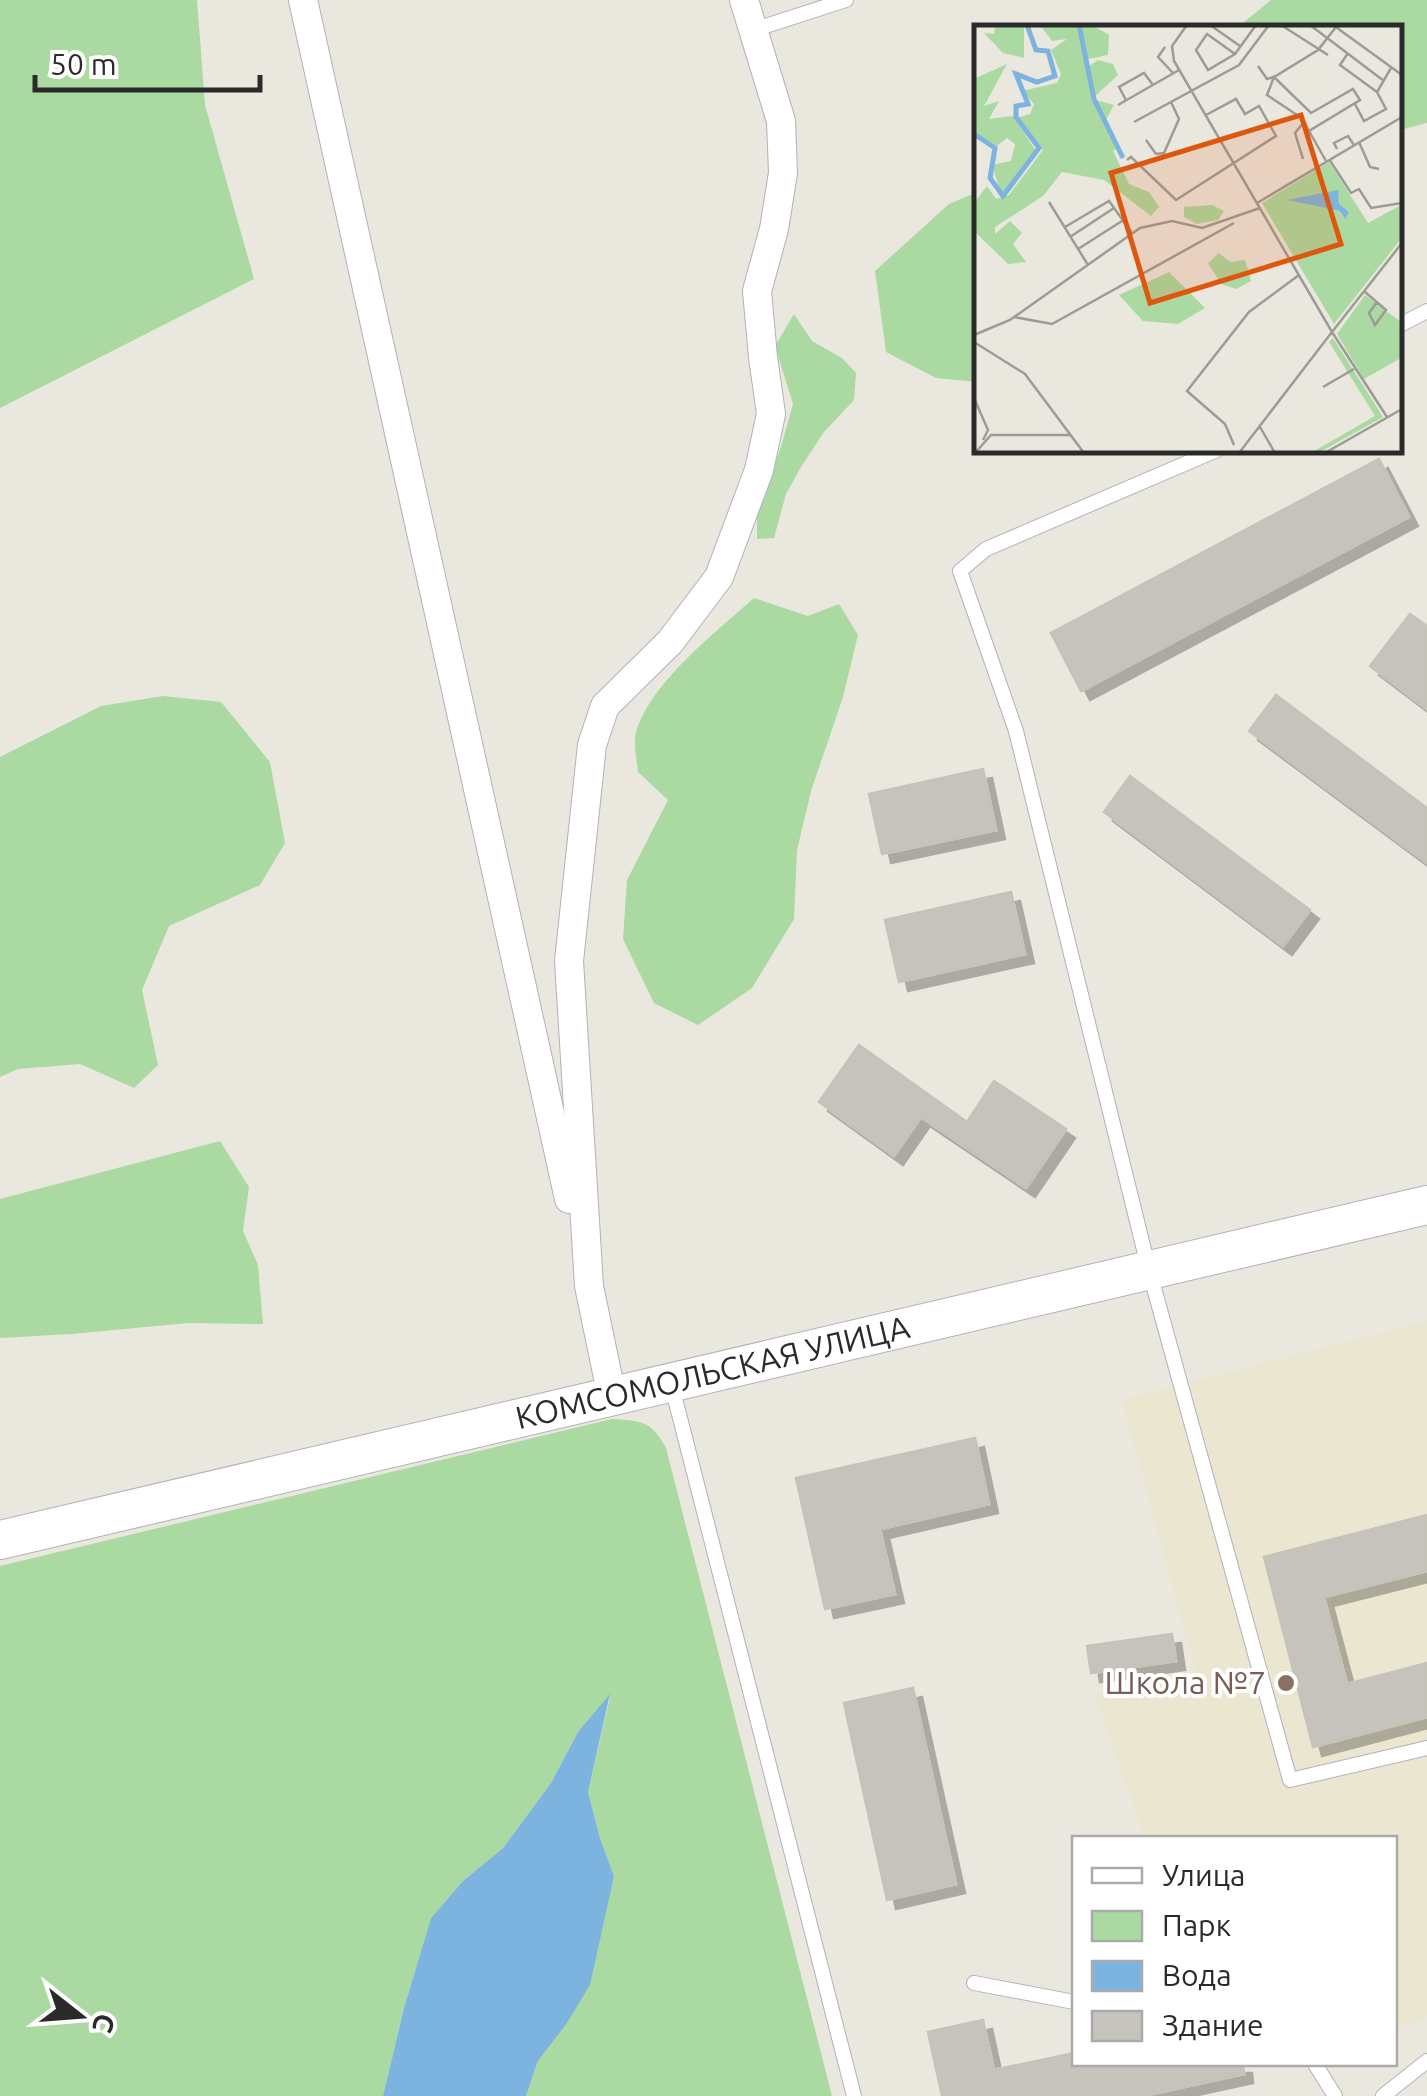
<svg xmlns="http://www.w3.org/2000/svg" width="1427" height="2096" font-family="Ubuntu,sans-serif">
	<style>
		.education { fill: #eae6cf }
		.green { fill: #aadaa1 }
		.water { fill: #7db4df }
		.building { fill: #c6c3bd; stroke: #c5c3b7; stroke-width: 2.5; filter: url(#shadow) }
		.lines { fill: none; stroke-linecap: round; stroke-linejoin: round }
		.service-casing { stroke: #b1b1bc; stroke-width: 16 }
		.minor-casing { stroke: #b1b1bc; stroke-width: 30 }
		.secondary-casing { stroke: #b1b1bc; stroke-width: 40 }
		.service { stroke: #fff; stroke-width: 14 }
		.minor { stroke: #fff; stroke-width: 28 }
		.secondary { stroke: #fff; stroke-width: 38 }
		.education-dot { fill: #8d6e63; stroke: #fff; stroke-width: 4 }
		.labels { text-anchor: middle; stroke-width: 8; stroke-linejoin: round; paint-order: stroke }
		.street-label { font-size: 32px; fill: #2a2a2a; stroke: #fff }
		.education-label { font-size: 32px; fill: #785e54; stroke: #fff; text-anchor: end }
		.inset-river { fill: none; stroke: #7db4df; stroke-width: 5 }
		.inset-road { fill: none; stroke: #9d9b96; stroke-width: 2.5 }
		.view { fill: #de570e; fill-opacity: 0.15; stroke: #de570e; stroke-width: 5 }
		.inset-edge { fill: none; stroke: #2a2a2a; stroke-width: 5 }
	</style>
	<defs>
		<filter id="shadow"><feDropShadow dx="9" dy="9" stdDeviation="0" flood-color="#0004"/></filter>
	</defs>
	<rect width="100%" height="100%" fill="#eae7de"/>
	<polygon class="education" points="1427,1321 1427,2017 1395,2028 1394,1838 1145,1838 1095,1694 1196,1672 1122,1400"/>
	<g class="green">
		<polygon points="0,0 197,0 205,105 254,279 0,408"/>
		<polygon points="1271,0 1427,0 1427,123 1400,130 1400,28 1238,27"/>
		<polygon points="977,192 977,382 936,378 886,352 875,271 949,204"/>
		<polygon points="794,314 812,341 842,358 856,373 854,400 824,432 801,467 786,494 774,538 757,539 757,513 781,447 793,404 775,346"/>
		<path d="M 754,598 L 808,616 L 839,604 L 858,635 L 843,697 L 811,791 L 797,850 L 794,919 L 752,988 L 698,1025 L 654,1003 L 623,939 L 627,880 L 668,800 L 638,772 C 637,760 633,745 636,733 C 648,685 717,631 754,598 Z"/>
		<polygon points="163,696 221,702 270,762 285,843 260,885 169,926 142,990 158,1065 134,1088 80,1064 18,1069 0,1077 0,757 101,706"/>
		<polygon points="220,1141 249,1187 243,1231 258,1265 263,1324 188,1323 72,1334 0,1338 0,1199"/>
		<path d="M 612,1419 C 641,1421 651,1420 666,1448 L 832,2096 L 526,2096 L 538,2061 L 565,2026 L 614,1876 L 600,1838 L 588,1792 L 610,1697 L 578,1732 L 551,1783 L 503,1848 L 463,1881 L 431,1918 L 404,2008 L 383,2096 L 0,2096 L 0,1566 Z"/>
	</g>
	<polygon class="water" points="610,1694 588,1792 600,1838 614,1876 590,1985 565,2026 538,2061 526,2096 383,2096 404,2008 431,1918 463,1881 503,1848 551,1783 578,1732"/>
	<g class="building">
		<polygon points="1379,459 1409,517 1081,691 1051,633"/>
		<polygon points="1410,614 1427,626 1427,709 1370,666"/>
		<polygon points="1276,695 1427,808 1427,863 1249,731"/>
		<polygon points="983,769 996,830 882,854 869,794"/>
		<polygon points="1130,776 1310,910 1283,946 1104,812"/>
		<polygon points="1011,892 1025,954 899,982 885,920"/>
		<polygon points="859,1045 967,1122 994,1081 1066,1129 1026,1188 921,1117 894,1156 819,1102"/>
		<polygon points="975,1438 989,1504 880,1529 895,1594 825,1609 796,1478"/>
		<polygon points="1427,1515 1427,1571 1324,1597 1347,1684 1427,1663 1427,1717 1313,1747 1264,1557"/>
		<polygon points="1172,1634 1176,1661 1091,1673 1087,1646"/>
		<polygon points="913,1688 956,1884 887,1900 844,1703"/>
		<polygon points="983,2020 994,2070 1074,2053 1074,2064 1243,2064 1244,2074 1143,2096 942,2096 928,2032"/>
	</g>
	<g class="lines">
		<defs>
			<g id="service">
				<polyline points="753,30 846,0"/>
				<polyline points="1400,325 1427,311"/>
				<polyline points="1217,450 986,549 960,571 1016,731 1149,1270 1290,1780 1427,1748"/>
				<polyline points="671,1383 854,2096"/>
				<polyline points="974,1983 1074,2002"/>
				<polyline points="1315,2064 1335,2096"/>
				<polyline points="1383,2096 1427,2061"/>
			</g>
			<g id="minor">
				<polyline points="303,0 569,1199"/>
				<polyline points="612,1397 589,1286 569,961 592,745 605,706 670,642 719,577 759,470 771,414 763,357 757,291 774,229 783,173 781,121 744,0"/>
			</g>
			<g id="secondary">
				<path id="s1" d="M 0,1540 L 1427,1205"/>
			</g>
		</defs>
		<use href="#service" class="service-casing"/>
		<use href="#minor" class="minor-casing"/>
		<use href="#secondary" class="secondary-casing"/>
		<use href="#service" class="service"/>
		<use href="#minor" class="minor"/>
		<use href="#secondary" class="secondary"/>
	</g>
	<circle class="education-dot" cx="1286" cy="1683" r="10"/>
	<g class="labels">
		<g class="street-label">
			<text dy="11" stroke="none"><textPath href="#s1" startOffset="732">КОМСОМОЛЬСКАЯ УЛИЦА</textPath></text>
		</g>
		<g class="education-label">
			<text x="1266" y="1694">Школа №7</text>
		</g>
	</g>
	<g transform="translate(974 25)">
		<rect width="428" height="428" fill="#eae7de"/>
		<path d="M 21,0 L 50,1 L 50,33 L 29,28 L 10,8 L 20,9 ZM 66,0 L 118,0 L 135,10 L 134,30 L 110,35 L 115,41 L 124,35 L 139,39 L 144,50 L 118,74 L 140,80 L 132,95 L 145,121 L 139,126 L 155,159 L 175,167 L 185,182 L 177,191 L 130,155 L 88,147 L 69,171 L 21,202 L 21,209 L 36,196 L 48,208 L 39,219 L 52,237 L 34,239 L 0,206 L 0,178 L 13,161 L 22,174 L 35,170 L 69,125 L 43,93 L 56,89 L 60,79 L 48,66 L 83,58 L 87,49 L 77,25 L 93,14 L 78,16 ZM 33,39 L 10,81 L 25,76 L 15,94 L 39,91 L 62,126 L 27,169 L 18,140 L 37,136 L 41,119 L 33,113 L 23,121 L 0,107 L 0,54 ZM 355,137 L 394,198 L 427,180 L 427,214 L 360,299 L 288,178 ZM 359,168 L 371,194 L 366,186 L 316,175 ZM 238,180 L 250,186 L 244,195 L 223,199 L 210,192 L 210,182 ZM 245,228 L 256,237 L 271,235 L 277,256 L 262,264 L 247,259 L 234,238 ZM 195,247 L 231,283 L 204,299 L 169,296 L 145,270 ZM 391,270 L 427,297 L 427,333 L 390,354 L 363,309 ZM 359,313 L 409,392 L 346,427 L 337,428 L 401,391 L 355,317 Z" fill="#aadaa1" fill-rule="evenodd"/>
		<path d="M 364,165 L 365,179 L 375,187 L 371,194 L 366,186 L 313,175 Z" fill="#7db4df"/>
		<path class="inset-river" d="M 105,0 L 120,74 L 149,133M 0,109 L 21,123 L 16,153 L 29,171 L 65,123 L 42,92 L 42,81 L 54,79 L 42,49 L 63,57 L 81,51 L 74,26 L 62,25 L 53,0"/>
		<path class="inset-road" d="M 213,0 L 198,21 L 200,36 L 358,307 L 265,428M 236,0 L 266,21M 307,0 L 354,30M 336,0 L 410,56M 359,0 L 428,50M 191,22 L 184,32 L 199,48M 374,28 L 366,40 L 403,67M 261,29 L 233,9 L 222,25 L 234,45 L 261,29 L 282,0M 284,41 L 293,54 L 300,52 L 344,25 L 362,2M 152,75 L 145,62 L 170,48 L 179,60M 381,79 L 390,96 L 412,84 L 403,67 L 417,43M 144,80 L 205,45M 160,97 L 265,40 L 295,0M 335,106 L 329,94 L 293,70 L 300,52 L 337,88 L 379,64 L 386,75 L 335,106 L 352,136M 172,115 L 182,129 L 190,128 L 205,94 L 197,77M 385,117 L 396,142 L 405,144M 363,124 L 360,118 L 374,111 L 380,120M 329,134 L 321,108 L 330,97M 355,134 L 377,168 L 385,164 L 397,183 L 428,178M 153,135 L 157,132 L 202,175 L 302,111 L 285,81 L 271,89 L 262,74 L 232,90M 75,177 L 114,240M 283,178 L 428,92M 91,202 L 135,176 L 158,208M 96,212 L 140,183M 104,224 L 148,196M 391,267 L 412,285 L 401,300 L 395,288 L 403,277M 40,292 L 78,299 L 260,198M 0,310 L 36,295 L 166,203 L 198,196 L 228,203 L 286,183M 0,317 L 51,349 L 110,428M 349,362 L 380,344M 0,373 L 14,405 L 9,415M 413,392 L 358,307 L 428,218M 286,402 L 301,428M 260,420 L 251,399 L 213,366 L 275,287 L 325,250M 1,428 L 17,410 L 96,410M 351,428 L 428,384"/>
		<path class="view" d="M 327,90 L 367,219 L 176,278 L 137,148 Z"/>
		<rect width="428" height="428" class="inset-edge"/>
	</g>
	<rect x="1072" y="1836" width="325" height="230" fill="#ffffff" stroke="#aaaaaa" stroke-width="2.5"/>
	<rect x="1092" y="1868" width="50" height="15" fill="#ffffff" stroke="#aaaaaa" stroke-width="2.5"/>
	<text x="1162" y="1886" font-size="30" fill="#2a2a2a">Улица</text>
	<rect x="1092" y="1911" width="50" height="30" fill="#aadaa1" stroke="#aaaaaa" stroke-width="2.5"/>
	<text x="1162" y="1936" font-size="30" fill="#2a2a2a">Парк</text>
	<rect x="1092" y="1961" width="50" height="30" fill="#7db4df" stroke="#aaaaaa" stroke-width="2.5"/>
	<text x="1162" y="1986" font-size="30" fill="#2a2a2a">Вода</text>
	<rect x="1092" y="2011" width="50" height="30" fill="#c6c3bd" stroke="#aaaaaa" stroke-width="2.5"/>
	<text x="1162" y="2036" font-size="30" fill="#2a2a2a">Здание</text>
	<g transform="translate(80 2016) rotate(107)" stroke="#ffffff" stroke-width="8" paint-order="stroke">
	<path d="M0-8L18 38L0 25L-18 38Z" fill="#2a2a2a"/>
	<text y="-15" font-size="28" font-weight="bold" text-anchor="middle" fill="#2a2a2a">С</text>
	</g>
	<path d="M35 75v15h225v-15" fill="none" stroke="#2a2a2a" stroke-width="5"/>
	<text x="50" y="75" font-size="30" fill="#2a2a2a" stroke="#ffffff" stroke-width="8" paint-order="stroke">50 m</text>
</svg>
